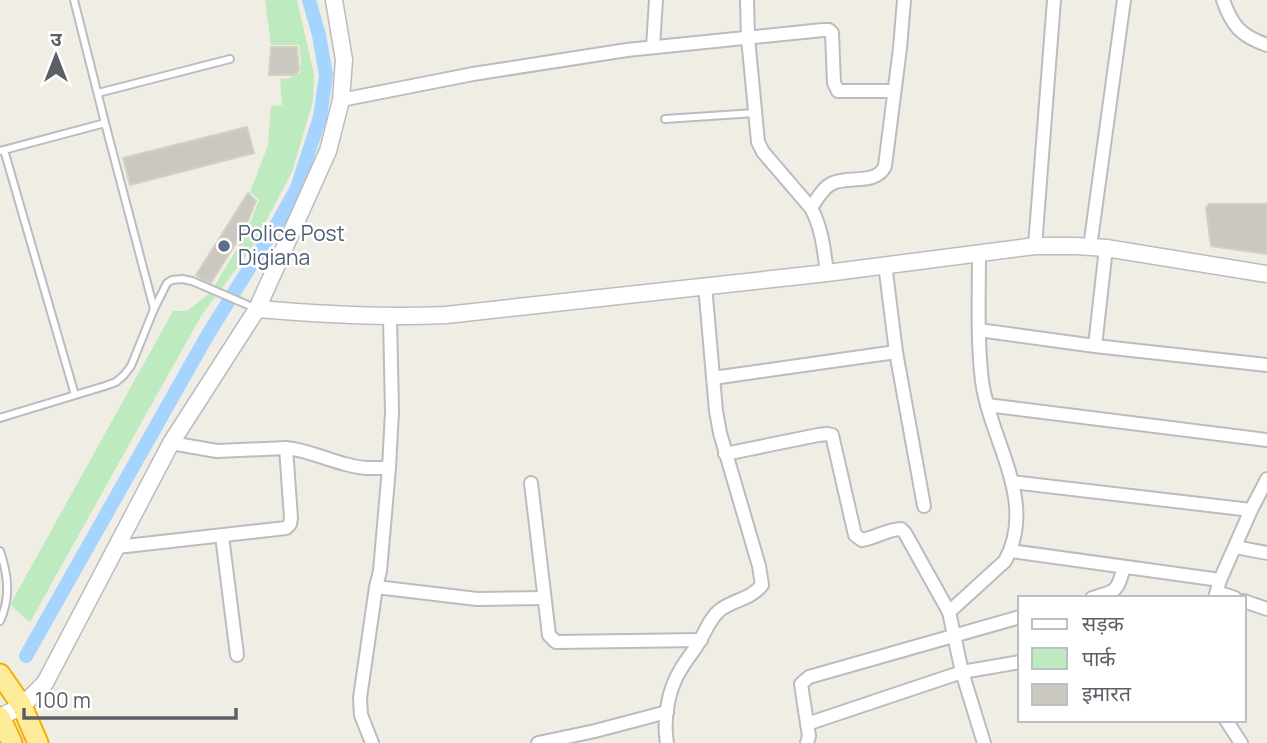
<svg xmlns="http://www.w3.org/2000/svg" width="1267" height="743" font-family="Manrope,'Noto Sans Devanagari',sans-serif">
	<style>
		.green { fill: #beeabf }
		.lines { fill: none; stroke-linecap: round; stroke-linejoin: round }
		.canal { stroke: #a5d5ff; stroke-width: 14 }
		.building { fill: #cbc8c1; stroke: #d5d0c2; stroke-width: 2 }
		.service-casing { stroke: #b9bcc1; stroke-width: 10 }
		.minor-casing { stroke: #b9bcc1; stroke-width: 16 }
		.tertiary-casing { stroke: #b9bcc1; stroke-width: 19 }
		.trunk-casing { stroke: #f4ae00; stroke-width: 23 }
		.service { stroke: #fff; stroke-width: 6 }
		.minor { stroke: #fff; stroke-width: 12 }
		.tertiary { stroke: #fff; stroke-width: 16 }
		.trunk { stroke: #ffec9b; stroke-width: 19 }
		.service-dot { fill: #5c6f8a; stroke: #fff; stroke-width: 2.5 }
		.labels { text-anchor: middle; stroke-width: 5; stroke-linejoin: round; paint-order: stroke }
		.service-label { font-size: 21px; fill: #4e5e75; stroke: #fff; text-anchor: start }
	</style>
	<rect width="100%" height="100%" fill="#f0eee4"/>
	<polygon class="green" points="265,0 297,0 314,74 313,101 292,172 252,248 201,316 30,622 10,605 173,311 187,311 210,293 247,232 259,200 250,192 268,145 271,106 282,105 280,79 290,78 300,73 301,61 299,45 271,45"/>
	<g class="lines">
		<polyline class="canal" points="26,656 207,336 278,222 297,188 320,117 326,75 319,35 309,0"/>
	</g>
	<g class="building">
		<polygon points="271,47 297,47 299,69 297,73 293,75 269,75"/>
		<polygon points="247,127 254,153 130,185 123,158"/>
		<polygon points="248,193 256,201 244,230 211,283 201,279 196,275"/>
		<polygon points="1209,204 1267,204 1267,254 1211,246 1206,208"/>
	</g>
	<g class="lines">
		<defs>
			<g id="service">
				<polyline points="74,0 105,123"/>
				<polyline points="98,93 230,59"/>
				<polyline points="665,119 755,113"/>
				<polyline points="4,150 75,395"/>
				<polyline points="0,151 105,123 154,309"/>
				<polyline points="0,418 105,386 116,382 124,375 131,366 154,309 167,283 172,280 182,279 192,281 255,308"/>
				<path d="M 0,551 C 8,575 11,597 0,621"/>
			</g>
			<g id="minor">
				<path d="M 747,0 L 748,38 L 758,142 L 763,152 L 811,208 C 822,228 824,250 827,273"/>
				<path d="M 1223,0 C 1232,26 1241,36 1267,45"/>
				<polyline points="653,47 656,0"/>
				<polyline points="341,100 473,74 627,50 823,30 829,30 832,33 834,83 838,91 894,91"/>
				<path d="M 811,208 C 817,199 823,187 833,183 C 849,176 877,185 885,166 L 900,48 L 904,0"/>
				<polyline points="1035,246 1054,0"/>
				<polyline points="1090,247 1124,0"/>
				<path d="M 979,253 C 979,296 977,339 982,381 C 990,441 1038,501 1005,561 L 949,612 L 962,672 L 984,743"/>
				<polyline points="885,264 896,352 924,506"/>
				<polyline points="979,330 1095,346 1267,365"/>
				<polyline points="1095,346 1106,248"/>
				<polyline points="713,378 896,352"/>
				<polyline points="987,405 1267,440"/>
				<path d="M 171,443 L 217,451 L 286,448 C 307,450 325,459 345,464 C 360,469 374,468 389,468"/>
				<path d="M 725,454 L 818,435 L 827,434 L 832,435 L 855,535 L 862,540 C 875,538 888,529 901,529 L 905,533 L 949,612"/>
				<polyline points="1012,482 1251,510"/>
				<polyline points="531,483 549,635 556,642 701,640"/>
				<polyline points="222,536 237,655"/>
				<polyline points="117,547 286,528 290,524 291,518 286,448"/>
				<polyline points="1235,547 1267,553"/>
				<polyline points="1011,551 1220,580"/>
				<polyline points="376,587 477,599 544,598"/>
				<polyline points="1217,592 1235,598"/>
				<path d="M 1092,598 C 1117,591 1117,592 1124,567"/>
				<polyline points="1215,598 1220,580 1251,510 1267,479"/>
				<polyline points="1244,601 1267,609"/>
				<polyline points="1226,720 1241,743"/>
				<polyline points="807,724 962,672 1020,662"/>
				<polyline points="372,743 361,715 360,698 376,587 380,571 389,468 392,412 390,317"/>
				<polyline points="538,743 595,731 667,712"/>
				<path d="M 667,743 C 663,720 668,689 681,669 C 686,660 694,651 699,642 C 706,631 709,619 720,610 C 733,600 751,599 762,585 L 759,566 L 720,433 L 716,411 L 705,285"/>
				<polyline points="807,743 809,736 801,684 809,677 1020,617"/>
			</g>
			<g id="tertiary">
				<path d="M 257,309 C 320,314 382,318 446,315 L 827,273 L 1035,246 L 1076,246 L 1106,248 L 1267,274"/>
				<polyline points="0,717 22,706 45,683 171,443 257,309 328,151 341,100 344,60 334,0"/>
			</g>
			<g id="trunk">
				<polyline points="0,674 22,706 38,743"/>
				<polyline points="0,717 12,743"/>
			</g>
		</defs>
		<use href="#service" class="service-casing"/>
		<use href="#minor" class="minor-casing"/>
		<use href="#tertiary" class="tertiary-casing"/>
		<use href="#trunk" class="trunk-casing"/>
		<use href="#service" class="service"/>
		<use href="#minor" class="minor"/>
		<use href="#tertiary" class="tertiary"/>
		<use href="#trunk" class="trunk"/>
	</g>
	<circle class="service-dot" cx="224" cy="246" r="7"/>
	<g class="labels">
		<g class="service-label">
			<text x="238" y="241">Police Post<tspan x="238" dy="24">Digiana</tspan></text>
		</g>
	</g>
	<rect x="1018" y="596" width="228" height="126" fill="#ffffff" stroke="#bebfc2" stroke-width="2"/>
	<rect x="1032" y="619" width="35" height="10" fill="#ffffff" stroke="#bebfc2" stroke-width="2"/>
	<text x="1082" y="631" font-size="21" fill="#5c6066">सड़क</text>
	<rect x="1032" y="648" width="35" height="21" fill="#beeabf" stroke="#bebfc2" stroke-width="2"/>
	<text x="1082" y="666" font-size="21" fill="#5c6066">पार्क</text>
	<rect x="1032" y="684" width="35" height="21" fill="#cbc8c1" stroke="#bebfc2" stroke-width="2"/>
	<text x="1082" y="701" font-size="21" fill="#5c6066">इमारत</text>
	<g transform="translate(56 56)" stroke="#ffffff" stroke-width="5" paint-order="stroke">
	<path d="M0-5L12 26L0 18L-12 26Z" fill="#5c6066"/>
	<text y="-10" font-size="19" font-weight="bold" text-anchor="middle" fill="#5c6066">उ</text>
	</g>
	<path d="M24 708v10h212v-10" fill="none" stroke="#5c6066" stroke-width="3.5"/>
	<text x="35" y="708" font-size="21" fill="#5c6066" stroke="#ffffff" stroke-width="5" paint-order="stroke">100 m</text>
</svg>
